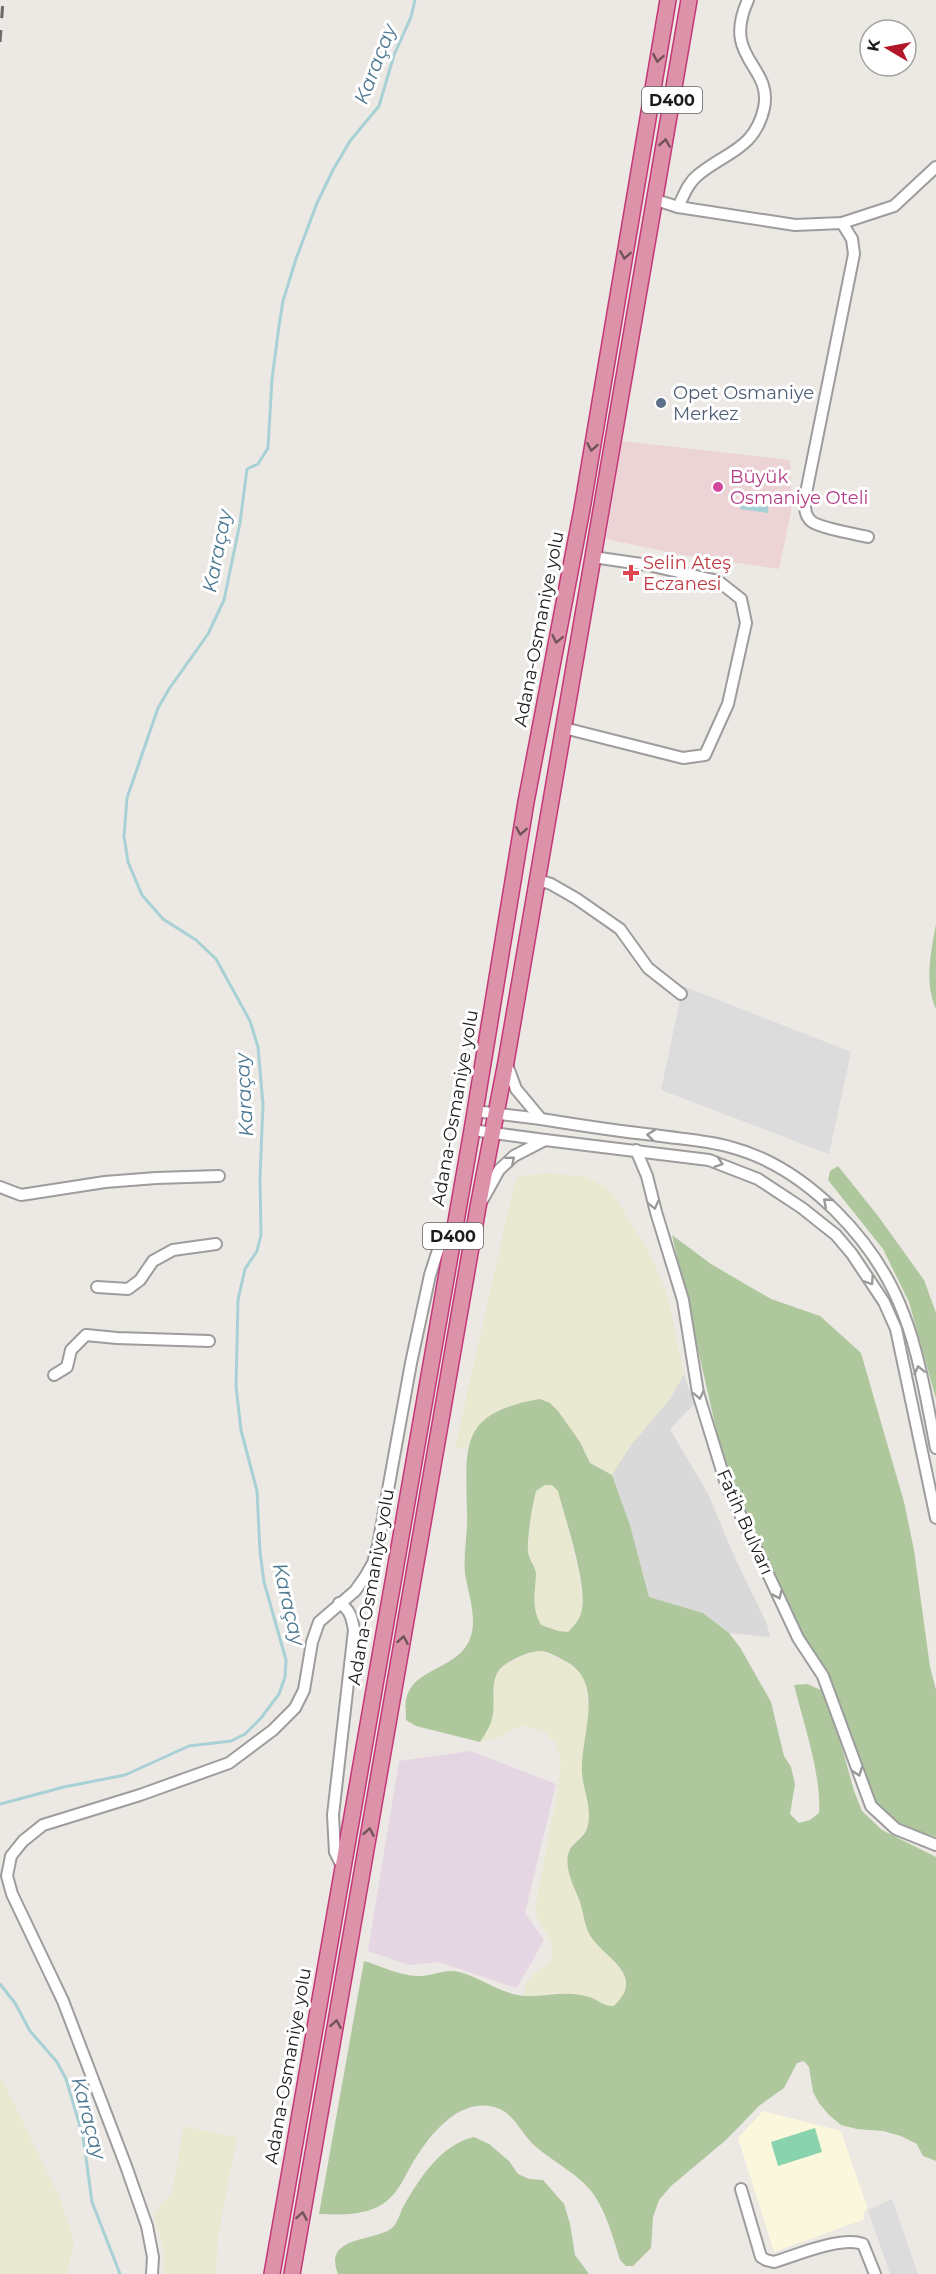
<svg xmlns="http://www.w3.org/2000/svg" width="936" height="2274" font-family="Montserrat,sans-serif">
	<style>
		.residential { fill: #dad9d9 }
		.commercial { fill: #ecd4d6 }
		.industrial { fill: #e5d6e4 }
		.education { fill: #fbf7dd }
		.farmland { fill: #e9e8d0 }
		.forest { fill: #aec79c; fill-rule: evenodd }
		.pitch { fill: #89d3ae }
		.parking { fill: #dcdcdc }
		.water { fill: #a8d1d5 }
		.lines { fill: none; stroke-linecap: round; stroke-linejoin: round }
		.stream { stroke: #a8d1d5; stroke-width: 3 }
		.minor-casing { stroke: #9d9d9d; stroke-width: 14 }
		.highway-casing { stroke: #c33778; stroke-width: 18 }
		.minor { stroke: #fff; stroke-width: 10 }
		.highway { stroke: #dc93a9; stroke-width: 15 }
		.rail { stroke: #6a6a6a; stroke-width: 3; stroke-dasharray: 12 12; stroke-linecap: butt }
		.oneway { stroke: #72525b }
		.oneway2 { stroke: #999 }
		.service-dot { fill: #5c6f8a; stroke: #fff; stroke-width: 2 }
		.hotel-dot { fill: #d1479c; stroke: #fff; stroke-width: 2 }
		.health-dot { fill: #e0444e; stroke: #fff; stroke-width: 2 }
		.labels { text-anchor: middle; stroke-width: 6; stroke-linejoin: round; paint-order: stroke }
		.shield { fill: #fff; stroke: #606060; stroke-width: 1.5 }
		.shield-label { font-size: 16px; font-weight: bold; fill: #1c1c1c }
		.service-label { font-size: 18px; fill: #4e5e75; stroke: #fff; text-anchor: start }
		.hotel-label { font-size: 18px; fill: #b23c85; stroke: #fff; text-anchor: start }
		.health-label { font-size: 18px; fill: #be3a42; stroke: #fff; text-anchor: start }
		.street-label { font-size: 18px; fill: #1c1c1c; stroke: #fff }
		.water-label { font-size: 20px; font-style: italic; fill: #4d7892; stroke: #fff }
	</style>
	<rect width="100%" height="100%" fill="#ece8e3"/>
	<polygon class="residential" points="684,1374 694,1404 670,1429 708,1494 735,1558 767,1624 770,1637 729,1633 703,1613 649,1597 630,1525 612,1475 630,1446 670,1399"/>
	<polygon class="commercial" points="622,441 790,460 792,506 779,569 682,555 606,539"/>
	<polygon class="industrial" points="471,1751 556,1784 525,1913 544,1940 517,1988 439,1962 409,1965 368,1951 399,1761"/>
	<polygon class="education" points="763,2111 841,2131 867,2207 863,2216 865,2219 774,2252 738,2138"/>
	<g class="farmland">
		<polygon points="547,1173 586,1177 607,1188 619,1203 649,1253 665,1288 669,1304 684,1374 670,1399 630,1446 612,1475 590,1462 580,1442 558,1411 540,1399 497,1410 471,1435 467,1449 455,1448 514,1185 517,1178 522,1176"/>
		<polygon points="545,1485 553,1485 558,1490 578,1571 582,1607 577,1624 568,1632 558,1631 541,1625 535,1615 533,1604 536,1572 528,1552 531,1518 536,1491"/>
		<polygon points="541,1651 576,1667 584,1677 589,1716 583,1751 585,1793 590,1813 587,1829 569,1848 567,1861 569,1873 582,1907 584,1923 625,1975 627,1988 622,1999 614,2006 604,2006 590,1997 556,1993 523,1996 527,1983 532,1975 550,1962 552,1954 551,1942 536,1915 536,1904 560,1778 561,1758 555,1743 544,1732 534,1728 521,1726 509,1731 500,1737 480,1742 490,1726 493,1713 494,1683 501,1667 529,1654"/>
		<polygon points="0,2076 57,2192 70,2227 74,2242 67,2274 0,2274"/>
		<polygon points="184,2126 237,2138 218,2237 216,2274 164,2274 164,2251 153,2214 172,2192"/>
	</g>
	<g class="forest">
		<path d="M 936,924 L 936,1009 C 924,981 931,953 936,924 Z"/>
		<polygon points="838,1166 878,1216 924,1280 936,1313 936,1399 909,1302 883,1249 828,1180 830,1171"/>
		<polygon points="672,1235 711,1264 771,1299 820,1316 861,1353 904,1502 914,1550 930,1667 936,1690 936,1837 912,1830 880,1813 846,1739 827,1676 779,1593 722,1455"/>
		<path d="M 540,1399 L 550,1403 L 558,1411 L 580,1442 L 590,1463 L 612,1475 L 630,1525 L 649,1597 L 703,1613 L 729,1633 L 741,1649 L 771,1702 L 784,1756 L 791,1767 L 795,1784 L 790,1814 L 799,1823 L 810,1820 L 819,1813 C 822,1777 803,1721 794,1685 L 807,1684 L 821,1690 L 832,1711 L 854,1791 L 862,1811 L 882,1830 L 936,1857 L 936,2161 L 923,2156 L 917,2144 L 901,2136 L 883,2131 L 857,2129 L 841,2125 L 829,2115 L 819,2103 L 813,2092 L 809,2067 L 804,2061 L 797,2063 L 784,2088 L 760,2105 L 726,2140 L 671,2186 L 659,2200 L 653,2217 L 651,2248 L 633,2266 L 626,2266 L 620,2260 C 613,2237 606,2211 592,2192 C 577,2173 553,2162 535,2146 C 522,2135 514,2113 497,2108 C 459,2095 428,2137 412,2164 C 405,2176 399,2190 389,2199 C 371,2216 342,2215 319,2214 L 364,1961 C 381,1966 401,1976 417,1976 C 431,1977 445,1968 459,1972 C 480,1977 501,1994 524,1996 C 546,1997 566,1990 589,1997 C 600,2000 601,2006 614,2006 C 646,1975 607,1960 591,1937 C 584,1925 584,1915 580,1902 C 576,1891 570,1880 568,1868 C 564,1840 584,1844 588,1825 C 592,1807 583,1790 582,1772 C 580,1737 606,1684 567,1662 C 560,1658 549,1652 542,1651 C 530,1650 507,1661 500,1669 C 490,1681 495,1699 493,1713 C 492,1724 486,1733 480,1742 L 416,1726 L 406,1720 C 406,1711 404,1701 408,1693 C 419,1667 461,1668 471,1636 C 477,1616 468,1593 465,1573 C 463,1554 468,1534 467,1514 C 466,1445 458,1413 540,1399 ZM 545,1485 L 552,1485 L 558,1491 C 565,1518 587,1583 582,1609 C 580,1620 575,1625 568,1632 L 558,1631 L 541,1625 C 531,1607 535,1594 536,1574 C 536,1567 529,1560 528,1552 C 527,1537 532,1507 536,1491 Z"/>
		<path d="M 474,2137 L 489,2144 L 509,2161 L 518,2174 L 529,2179 L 543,2180 L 564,2204 L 570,2224 L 575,2255 L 589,2274 L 338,2274 C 322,2234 379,2242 393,2227 C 398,2222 400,2213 403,2207 C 420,2178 440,2145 474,2137 Z"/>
	</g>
	<polygon class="pitch" points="815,2128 822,2152 778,2166 771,2142"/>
	<g class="parking">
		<polygon points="683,986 851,1052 829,1154 661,1090"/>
		<polygon points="892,2199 918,2274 890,2274 868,2210"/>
	</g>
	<polygon class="water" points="742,496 769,499 768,513 740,509"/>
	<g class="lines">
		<g class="stream">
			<polyline points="0,1804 64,1787 125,1775 189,1746 231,1741 245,1734 261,1718 279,1694 285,1677 286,1660 264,1582 260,1552 257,1491 241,1430 236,1386 238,1300 245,1269 257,1251 261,1235 260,1178 263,1104 258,1047 250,1021 216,959 196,940 163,919 142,895 128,862 124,836 127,798 158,708 169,689 208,634 224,600 240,523 247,469 258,464 268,448 272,379 279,326 283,301 296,259 317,203 333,170 350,141 379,106 394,55 411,17 415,0"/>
			<polyline points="0,1984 15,2003 30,2031 57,2062 66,2079 83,2136 92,2202 120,2274"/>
		</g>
		<defs>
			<g id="minor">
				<polyline points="656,200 678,207 795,225 842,223 894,206 936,167"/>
				<path d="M 678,207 C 684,195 688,183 698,175 C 726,152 755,149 764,108 C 773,65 721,59 748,0"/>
				<path d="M 842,223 L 852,239 L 854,254 L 805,498 C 805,506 804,515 811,521 C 819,528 855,534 868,537"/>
				<polyline points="564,728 683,758 705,755 728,704 746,623 741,599 718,581 648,565 593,557"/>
				<polyline points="538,880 551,884 577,899 620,929 648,968 681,994"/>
				<path d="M 506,1062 L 516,1089 L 541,1119 C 578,1125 616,1131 654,1135 C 679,1139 706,1140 730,1147 C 807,1167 877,1242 904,1315 C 919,1353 928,1407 936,1448"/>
				<polyline points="475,1111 541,1119"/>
				<polyline points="472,1130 545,1140"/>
				<polyline points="636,1150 647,1176 656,1212 683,1300 698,1393 726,1484 798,1638 823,1676 871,1806 896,1829 936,1845"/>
				<polyline points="0,1187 21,1195 105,1182 156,1178 219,1176"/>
				<polyline points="483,1199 499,1170 514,1156 545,1140 709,1160 758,1179 802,1208 836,1235 852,1254 884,1302 896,1329 936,1518"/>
				<polyline points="97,1287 128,1289 140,1280 153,1261 173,1250 216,1244"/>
				<polyline points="54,1375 67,1367 71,1350 86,1335 117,1338 209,1341"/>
				<path d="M 339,1603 C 350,1609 352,1618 354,1630 L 333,1815 L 335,1852 L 342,1866"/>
				<path d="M 741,2189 L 761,2257 L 766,2260 L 774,2262 C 797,2255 841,2236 863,2244 L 875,2274"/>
				<polyline points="152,2274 153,2257 147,2226 126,2166 63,2001 12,1894 7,1876 11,1856 23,1841 43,1825 140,1795 229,1763 273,1730 295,1708 304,1690 312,1642 319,1622 355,1591 365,1577 373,1563 378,1545 411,1363 430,1275 440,1244 453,1226"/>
			</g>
			<g id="highway">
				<polyline points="272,2274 472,1130 526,802 582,509 668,0"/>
				<polyline points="292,2274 478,1207 506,1062 689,0"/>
			</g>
		</defs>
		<use href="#minor" class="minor-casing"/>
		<use href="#highway" class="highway-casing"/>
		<use href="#minor" class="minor"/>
		<use href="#highway" class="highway"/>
		<polyline class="rail" points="0,42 3,0"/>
	</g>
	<defs><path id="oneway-chevron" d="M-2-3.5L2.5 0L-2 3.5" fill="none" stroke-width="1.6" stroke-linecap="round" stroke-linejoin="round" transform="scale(1.5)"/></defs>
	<g class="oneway">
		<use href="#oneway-chevron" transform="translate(658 58) rotate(100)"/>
		<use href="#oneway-chevron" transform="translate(665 143) rotate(-81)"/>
		<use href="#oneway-chevron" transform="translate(625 255) rotate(99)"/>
		<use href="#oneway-chevron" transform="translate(592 447) rotate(100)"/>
		<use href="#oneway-chevron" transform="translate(557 639) rotate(101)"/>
		<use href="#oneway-chevron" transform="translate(521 831) rotate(99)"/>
		<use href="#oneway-chevron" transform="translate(403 1640) rotate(-80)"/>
		<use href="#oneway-chevron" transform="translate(369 1832) rotate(-80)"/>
		<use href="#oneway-chevron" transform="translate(336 2024) rotate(-80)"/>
		<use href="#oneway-chevron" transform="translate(302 2216) rotate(-80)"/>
	</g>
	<g class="oneway2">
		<use href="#oneway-chevron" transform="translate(651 1135) rotate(-173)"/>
		<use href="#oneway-chevron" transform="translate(511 1160) rotate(-40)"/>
		<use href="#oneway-chevron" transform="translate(719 1163) rotate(19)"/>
		<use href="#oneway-chevron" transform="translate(827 1202) rotate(-139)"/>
		<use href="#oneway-chevron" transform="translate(654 1205) rotate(76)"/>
		<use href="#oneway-chevron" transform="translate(870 1281) rotate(56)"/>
		<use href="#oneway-chevron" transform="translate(919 1370) rotate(-103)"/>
		<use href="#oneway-chevron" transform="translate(699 1395) rotate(78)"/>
		<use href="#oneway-chevron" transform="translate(778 1595) rotate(66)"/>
		<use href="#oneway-chevron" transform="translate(858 1772) rotate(71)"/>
	</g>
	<circle class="service-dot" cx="661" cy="403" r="6"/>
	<circle class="hotel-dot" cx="718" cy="487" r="6"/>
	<path class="health-dot" d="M628 564h6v6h6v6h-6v6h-6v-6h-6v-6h6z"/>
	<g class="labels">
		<g class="shield">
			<rect x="642" y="87" width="60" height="26" rx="4.5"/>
			<rect x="423" y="1223" width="60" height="26" rx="4.5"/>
		</g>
		<g class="shield-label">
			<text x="672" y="106">D400</text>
			<text x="453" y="1242">D400</text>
		</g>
		<g class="service-label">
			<text x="673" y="399">Opet Osmaniye<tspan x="673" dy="21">Merkez</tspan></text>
		</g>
		<g class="hotel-label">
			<text x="730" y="483">Büyük<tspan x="730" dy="21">Osmaniye Oteli</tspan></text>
		</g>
		<g class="health-label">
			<text x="643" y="569">Selin Ateş<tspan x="643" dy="21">Eczanesi</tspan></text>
		</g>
		<g class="street-label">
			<text transform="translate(539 629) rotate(-79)" y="6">Adana-Osmaniye yolu</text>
			<text transform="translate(455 1108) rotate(-80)" y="6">Adana-Osmaniye yolu</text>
			<text transform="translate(745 1522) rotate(66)" y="6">Fatih Bulvarı</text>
			<text transform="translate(371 1587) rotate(-80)" y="6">Adana-Osmaniye yolu</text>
			<text transform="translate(288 2066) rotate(-80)" y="6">Adana-Osmaniye yolu</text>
		</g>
		<g class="water-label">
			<text transform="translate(375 64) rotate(-69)" y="7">Karaçay</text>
			<text transform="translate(217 551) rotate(-79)" y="7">Karaçay</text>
			<text transform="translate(244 1095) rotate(-93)" y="7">Karaçay</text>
			<text transform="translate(289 1604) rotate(77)" y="7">Karaçay</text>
			<text transform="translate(89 2118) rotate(75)" y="7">Karaçay</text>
		</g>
	</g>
	<g transform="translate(888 48) rotate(280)"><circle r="28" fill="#ffffff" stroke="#a4a4a4" stroke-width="1.5"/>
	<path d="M0-4.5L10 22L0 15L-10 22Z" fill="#b21629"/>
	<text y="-9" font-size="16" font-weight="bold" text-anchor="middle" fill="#1c1c1c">K</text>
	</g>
</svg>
